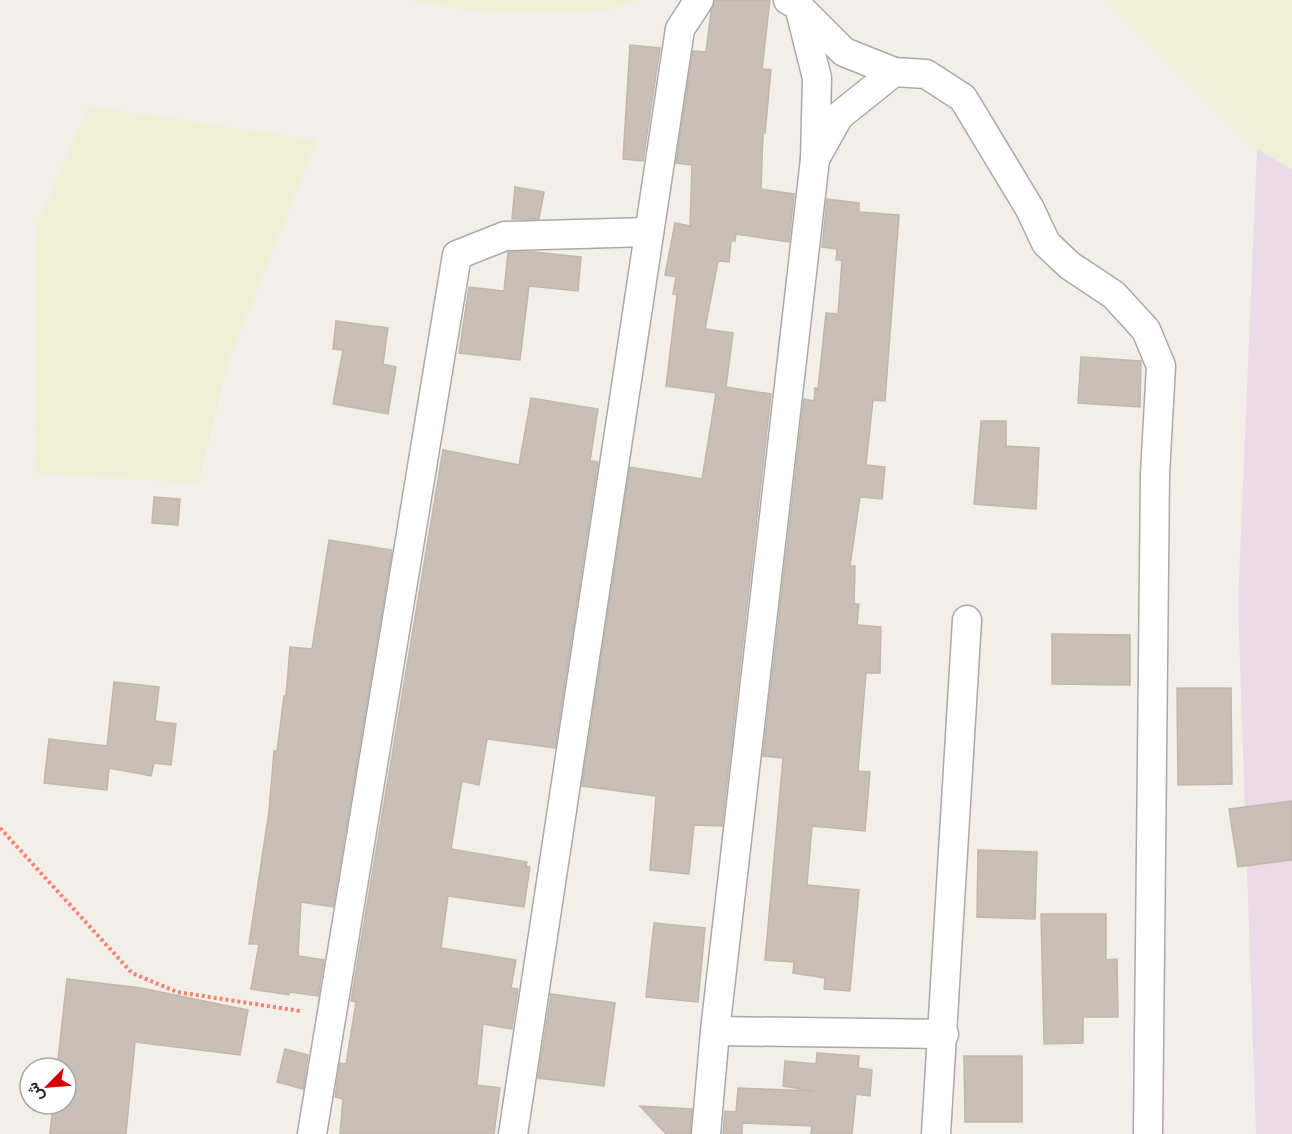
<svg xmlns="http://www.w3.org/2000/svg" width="1292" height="1134" font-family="'Fira Sans',Vazirmatn,sans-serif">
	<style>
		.industrial { fill: #ebdbe8 }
		.farmland { fill: #eef0d5 }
		.building { fill: #c7bfb8; stroke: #c4b6ab; stroke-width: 1.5 }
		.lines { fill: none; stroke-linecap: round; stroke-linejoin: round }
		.street-casing { stroke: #a9a9a9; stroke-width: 31 }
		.path { stroke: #fa8072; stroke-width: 4; stroke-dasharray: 3 3; stroke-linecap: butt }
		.street { stroke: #fff; stroke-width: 28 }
	</style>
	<rect width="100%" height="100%" fill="#f2efe9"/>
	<polygon class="industrial" points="1257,149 1292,169 1292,1134 1256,1134 1238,604"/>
	<g class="farmland">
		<polygon points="409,0 639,0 609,10 485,13"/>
		<polygon points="1107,0 1292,0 1292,169 1257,149"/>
		<polygon points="89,106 317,140 227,365 199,483 35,473 36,226"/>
	</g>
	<g class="building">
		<polygon points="715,0 770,0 762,69 771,70 765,133 763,133 761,189 794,194 789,242 736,234 735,241 731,241 729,262 718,261 705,329 733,333 726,387 771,394 722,826 694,825 689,874 650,870 656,796 582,786 630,467 702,479 716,393 666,386 677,295 673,294 676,277 665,275 675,223 690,226 692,165 676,163 693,51 706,52 711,12"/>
		<polygon points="630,45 660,48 643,161 623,159"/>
		<polygon points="515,187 544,192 539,219 512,219"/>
		<polygon points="827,199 859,203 859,212 899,215 885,401 873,400 866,465 885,467 882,499 860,497 850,566 855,566 854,604 859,604 857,625 881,627 880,673 866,673 858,771 870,772 865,831 812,826 807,885 859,890 850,991 824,989 825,978 793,973 794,962 765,960 783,758 763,756 804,399 814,401 815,388 818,389 826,313 838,314 842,260 836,260 837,249 822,247"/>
		<polygon points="508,252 534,252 581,257 578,291 529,286 520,360 459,353 469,287 504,291"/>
		<polygon points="336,321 388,328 383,364 396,367 388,414 333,404 343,350 333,349"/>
		<polygon points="1081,357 1141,361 1140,407 1078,403"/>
		<polygon points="531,398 598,409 590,461 598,462 555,748 487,739 479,785 462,781 451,849 527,862 526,866 530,867 524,907 448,896 441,948 516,960 511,988 518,989 512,1029 483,1024 477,1085 500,1088 494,1134 340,1134 343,1099 335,1097 340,1063 346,1064 356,1002 351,1001 443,450 519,465"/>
		<polygon points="981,421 1006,421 1006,446 1039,448 1036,509 974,504"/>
		<polygon points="154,497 180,499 178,525 152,523"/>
		<polygon points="329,540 392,550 333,907 301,902 298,956 324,960 318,996 290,992 289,995 251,989 259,944 249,944 269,811 274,751 277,751 284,696 286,696 290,647 312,649"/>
		<polygon points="1052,634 1130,635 1130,685 1052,684"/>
		<polygon points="114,682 159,687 155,721 176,724 171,765 154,763 151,776 109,768 107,790 44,783 49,739 107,746"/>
		<polygon points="1177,688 1231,688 1232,784 1178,785"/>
		<polygon points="1292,801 1292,860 1238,867 1229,809"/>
		<polygon points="978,850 1037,852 1035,919 977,917"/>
		<polygon points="1041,914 1106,914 1106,960 1117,959 1118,1017 1083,1017 1083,1043 1044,1044"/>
		<polygon points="654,923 705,928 698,1002 646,997"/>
		<polygon points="67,979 141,988 248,1010 240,1055 135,1042 126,1134 50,1134 53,1104 66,1104 66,1068 57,1068"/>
		<polygon points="551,994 615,1003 604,1086 538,1078"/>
		<polygon points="285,1049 308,1055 303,1089 277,1082"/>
		<polygon points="817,1053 859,1056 858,1068 872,1070 870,1096 856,1094 852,1134 811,1134 812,1126 742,1123 742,1134 723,1134 725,1111 736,1112 738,1088 814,1091 783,1086 785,1061 816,1064"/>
		<polygon points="964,1056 1022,1056 1022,1122 965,1122"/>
		<polygon points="640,1106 692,1109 690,1134 666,1134"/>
	</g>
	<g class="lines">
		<defs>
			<g id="street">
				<polyline points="799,7 844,52 894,72"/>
				<polyline points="815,159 839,116 894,72 926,74 963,98 1030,209 1046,243 1069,265 1114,295 1146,330 1161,366 1155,474 1148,1134"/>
				<polyline points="715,1031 944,1034"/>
				<polyline points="312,1134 457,255 505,236 649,232"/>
				<polyline points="513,1134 680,29 699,0"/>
				<polyline points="706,1134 715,1031 815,159 817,78 799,6 788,0"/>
				<polyline points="936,1134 967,620"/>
			</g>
		</defs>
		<use href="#street" class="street-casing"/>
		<polyline class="path" points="0,828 132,973 177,992 300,1011"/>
		<use href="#street" class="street"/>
	</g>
	<g transform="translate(48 1086) rotate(245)"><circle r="28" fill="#ffffff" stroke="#a7a7a7" stroke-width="1.5"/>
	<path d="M0-4.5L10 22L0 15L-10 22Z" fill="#d40000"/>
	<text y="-9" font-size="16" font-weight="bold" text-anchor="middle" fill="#222222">ش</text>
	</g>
</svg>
